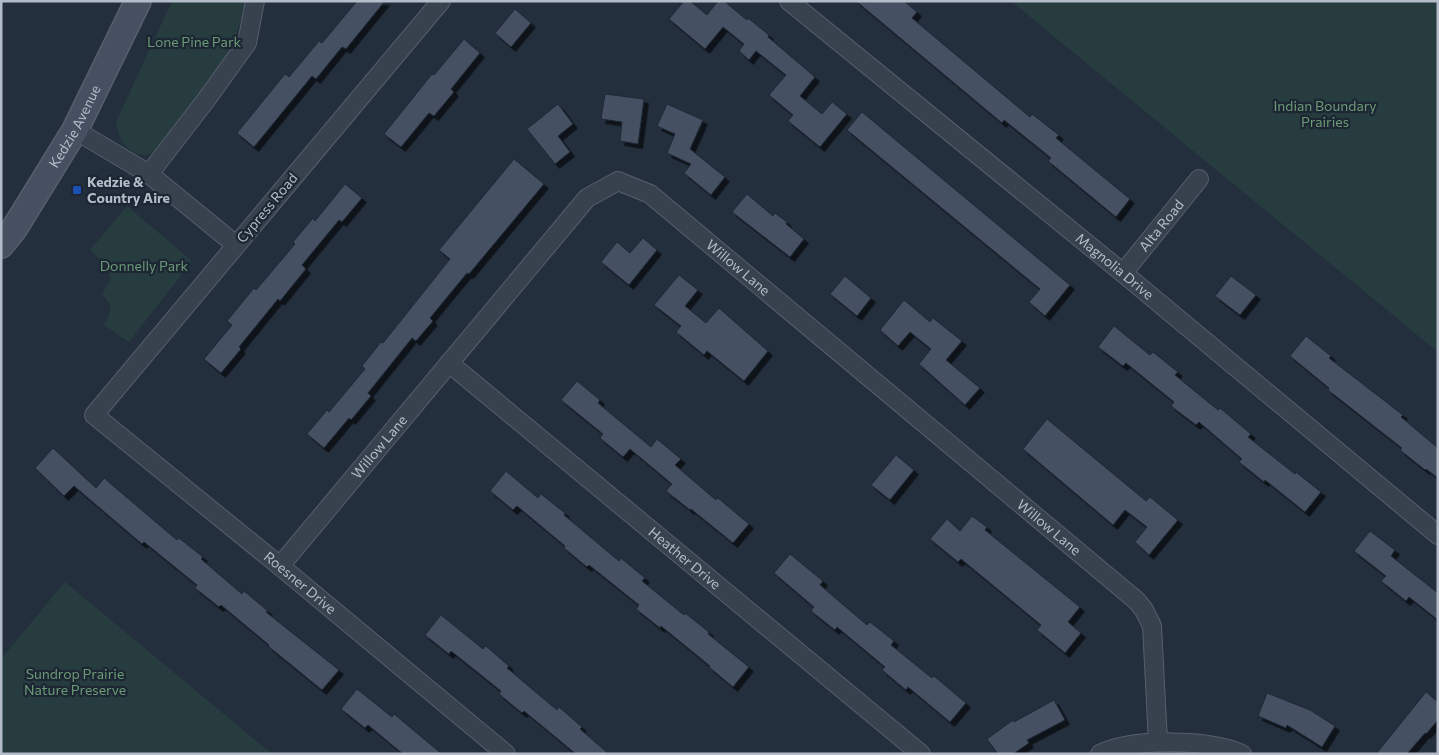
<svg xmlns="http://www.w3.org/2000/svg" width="1439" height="755" font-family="Commissioner,sans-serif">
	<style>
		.green { fill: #263c3f }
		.building { fill: #455162; stroke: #1f2835; filter: url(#shadow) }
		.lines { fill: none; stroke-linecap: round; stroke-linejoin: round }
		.minor-casing { stroke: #565f6c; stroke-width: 20 }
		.secondary-casing { stroke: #565f6c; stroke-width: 28 }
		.minor { stroke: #38414e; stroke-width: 18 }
		.secondary { stroke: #465061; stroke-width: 25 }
		.transit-dot { fill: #1a4fb4; stroke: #1d2633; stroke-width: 2 }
		.labels { text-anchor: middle; stroke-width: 4.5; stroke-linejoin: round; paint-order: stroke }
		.park-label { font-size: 14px; fill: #6b9a76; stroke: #1d2633 }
		.street-label { font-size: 14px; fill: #b4bcc9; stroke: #1d2633 }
		.poi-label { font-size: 14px; font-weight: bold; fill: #b4bcc9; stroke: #1d2633; text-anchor: start }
	</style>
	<defs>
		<filter id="shadow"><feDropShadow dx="4.5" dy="4.5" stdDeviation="0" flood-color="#0009"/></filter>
	</defs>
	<rect width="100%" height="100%" fill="#242f3e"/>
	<g class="green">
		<path d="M 172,1 L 246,1 C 239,26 233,51 219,73 C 211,86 200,98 191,110 C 180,125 157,164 135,153 C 122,146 119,136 116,122 Z"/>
		<polygon points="1011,1 1438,1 1438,352 1057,39"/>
		<path d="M 127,206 L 192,261 L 129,342 L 104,325 C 112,310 114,307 102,294 L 111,279 L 108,267 L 90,250 Z"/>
		<polygon points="65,582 272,754 1,754 1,659"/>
	</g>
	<g class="building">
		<polygon points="357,1 385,1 346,49 342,47 316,79 312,76 254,147 237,133 285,74 289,77 319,41 322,43"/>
		<polygon points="684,1 690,1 707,15 718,1 724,1 747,20 748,18 769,35 768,37 815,77 800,96 822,114 832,102 847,114 820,147 788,121 793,115 769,95 786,75 756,51 749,60 739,51 744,44 723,27 705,49 669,19"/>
		<polygon points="856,1 904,1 917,12 912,18 1030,117 1032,114 1059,135 1056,138 1130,199 1116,217 1048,161 1051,158 1004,120 1002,123"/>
		<polygon points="515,9 531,23 511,47 495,33"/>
		<polygon points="464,39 480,53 451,89 454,92 434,116 429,113 401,147 384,134 432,74 434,75"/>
		<polygon points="605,94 644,99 638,144 620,141 622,122 601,119"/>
		<polygon points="558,104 573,124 558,136 570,152 555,164 527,129"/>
		<polygon points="667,104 703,120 690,149 725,177 711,195 684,173 691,164 667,153 675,134 657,126"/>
		<polygon points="862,112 1070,285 1045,316 1029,302 1040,289 847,130"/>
		<polygon points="514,159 544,184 469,274 467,273 430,318 433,321 416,341 412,338 368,393 371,396 351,420 349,418 324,448 307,434 327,410 329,412 365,369 362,366 381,342 383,343 450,259 439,250"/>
		<polygon points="345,184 362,198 342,222 339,220 302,265 306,269 280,301 278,299 239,347 241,349 221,373 204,359 232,325 227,321 254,288 256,290 295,244 293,242 313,218 315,221"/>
		<polygon points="747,194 773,216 775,213 787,222 786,224 804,239 790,257 732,212"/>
		<polygon points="643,238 657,250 629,285 601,262 617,242 630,253"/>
		<polygon points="679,275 698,290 685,306 706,323 719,308 768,351 744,381 707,351 704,355 676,332 681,326 654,305"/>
		<polygon points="845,276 871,298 857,316 830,294"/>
		<polygon points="1231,276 1256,295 1240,315 1215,296"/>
		<polygon points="904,300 930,322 933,318 962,341 946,360 980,388 965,405 919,364 931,349 910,332 898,346 880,330"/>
		<polygon points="1114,326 1150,355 1153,352 1178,372 1175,375 1218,410 1220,408 1251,434 1248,437 1295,474 1296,472 1321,492 1305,512 1265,480 1264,482 1239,462 1242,459 1199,422 1196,425 1171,406 1174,402 1126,363 1123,366 1098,347"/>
		<polygon points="1306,336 1331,356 1329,358 1403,415 1401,417 1438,448 1438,478 1426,469 1425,470 1400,450 1402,448 1328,390 1329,388 1290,356"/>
		<polygon points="577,381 600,400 598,403 651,447 657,439 681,459 675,465 716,500 718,498 749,524 733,543 691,509 690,510 666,491 672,484 630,449 623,457 600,438 603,434 561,400"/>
		<polygon points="1047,419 1146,501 1150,497 1178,520 1149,555 1135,542 1147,527 1125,510 1113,525 1023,449"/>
		<polygon points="53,448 96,488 104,478 177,540 179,538 203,557 201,559 242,594 244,591 268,611 266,612 339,670 322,690 268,646 269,645 221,605 219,607 195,588 197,585 144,542 142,544 74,486 64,496 35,468"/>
		<polygon points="896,455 914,470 890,500 871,485"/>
		<polygon points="506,471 538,498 541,494 565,513 564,515 619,561 621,558 645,578 642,581 684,615 685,613 709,632 708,634 749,667 733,687 709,667 710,666 661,626 660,628 636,609 639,605 589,565 587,567 564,548 565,546 517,506 513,510 490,491"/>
		<polygon points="972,516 987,527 985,530 1080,607 1068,622 1081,633 1065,653 1037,630 1041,625 961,559 958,562 930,539 947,519 960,531"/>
		<polygon points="1370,531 1395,550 1391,556 1438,593 1438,620 1409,597 1406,601 1381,581 1386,576 1354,551"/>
		<polygon points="790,554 823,581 820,585 867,625 870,622 894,641 891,645 932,678 934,676 966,703 950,722 908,687 906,690 882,670 885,667 837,627 835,630 811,611 814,607 774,573"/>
		<polygon points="441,615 483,649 486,646 509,666 507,668 557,710 559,707 582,727 580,729 609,754 576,754 524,711 522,713 499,694 501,691 451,651 449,654 425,635"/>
		<polygon points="357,689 392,717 394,714 442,754 403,754 368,725 365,728 341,709"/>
		<polygon points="1426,692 1438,702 1438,720 1426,734 1425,733 1407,754 1376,754"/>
		<polygon points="1267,693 1310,710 1335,726 1322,747 1287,725 1286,728 1258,716"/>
		<polygon points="1054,700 1065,720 1027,740 1029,743 1013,754 998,754 987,739 1013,720 1014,722"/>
	</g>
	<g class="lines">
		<defs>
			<g id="minor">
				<path id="s1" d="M 441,1 L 94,415 L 280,566 L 506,754"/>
				<path id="s2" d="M 789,1 L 1123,273 L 1438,535"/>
				<polyline points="75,130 149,174 236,245"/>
				<polyline points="149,174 206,100 247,43 255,1"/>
				<path id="s3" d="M 1123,273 L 1199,179"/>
				<path id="s4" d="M 449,363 L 921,754"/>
				<path id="s5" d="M 280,566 L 587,198 L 618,181 L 650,194 L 1137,601 L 1144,610 L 1152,626 L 1158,742"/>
				<path d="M 1100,754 C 1132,738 1209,739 1242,754"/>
			</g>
			<g id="secondary">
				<path id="s6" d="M 1,245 L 14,229 L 75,130 L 138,1"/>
			</g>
		</defs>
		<use href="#minor" class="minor-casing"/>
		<use href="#secondary" class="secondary-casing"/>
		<use href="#minor" class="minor"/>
		<use href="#secondary" class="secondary"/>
	</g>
	<rect class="transit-dot" x="72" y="185" width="10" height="10" rx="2.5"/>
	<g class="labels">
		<g class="park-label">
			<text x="194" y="47">Lone Pine Park</text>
			<text x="1325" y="111">Indian Boundary<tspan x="1325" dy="16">Prairies</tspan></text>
			<text x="144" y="271">Donnelly Park</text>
			<text x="75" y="679">Sundrop Prairie<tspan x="75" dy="16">Nature Preserve</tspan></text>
		</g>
		<g class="street-label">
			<text dy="5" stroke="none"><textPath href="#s6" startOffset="140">Kedzie Avenue</textPath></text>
			<text transform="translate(267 208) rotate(-50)" y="5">Cypress Road</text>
			<text dy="5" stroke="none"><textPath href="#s3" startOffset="61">Alta Road</textPath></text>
			<text dy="5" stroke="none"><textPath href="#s2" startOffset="420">Magnolia Drive</textPath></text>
			<text dy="5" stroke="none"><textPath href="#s5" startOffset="664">Willow Lane</textPath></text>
			<text dy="5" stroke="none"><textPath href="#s5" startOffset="155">Willow Lane</textPath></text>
			<text dy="5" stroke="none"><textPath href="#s5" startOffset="1069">Willow Lane</textPath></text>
			<text dy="5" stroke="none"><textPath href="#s4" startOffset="306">Heather Drive</textPath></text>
			<text dy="5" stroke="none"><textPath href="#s1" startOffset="806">Roesner Drive</textPath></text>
		</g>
		<g class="poi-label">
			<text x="87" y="187">Kedzie &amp;<tspan x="87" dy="16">Country Aire</tspan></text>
		</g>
	</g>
	<rect width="1439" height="755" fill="none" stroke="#b4bcc9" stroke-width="5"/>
</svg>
